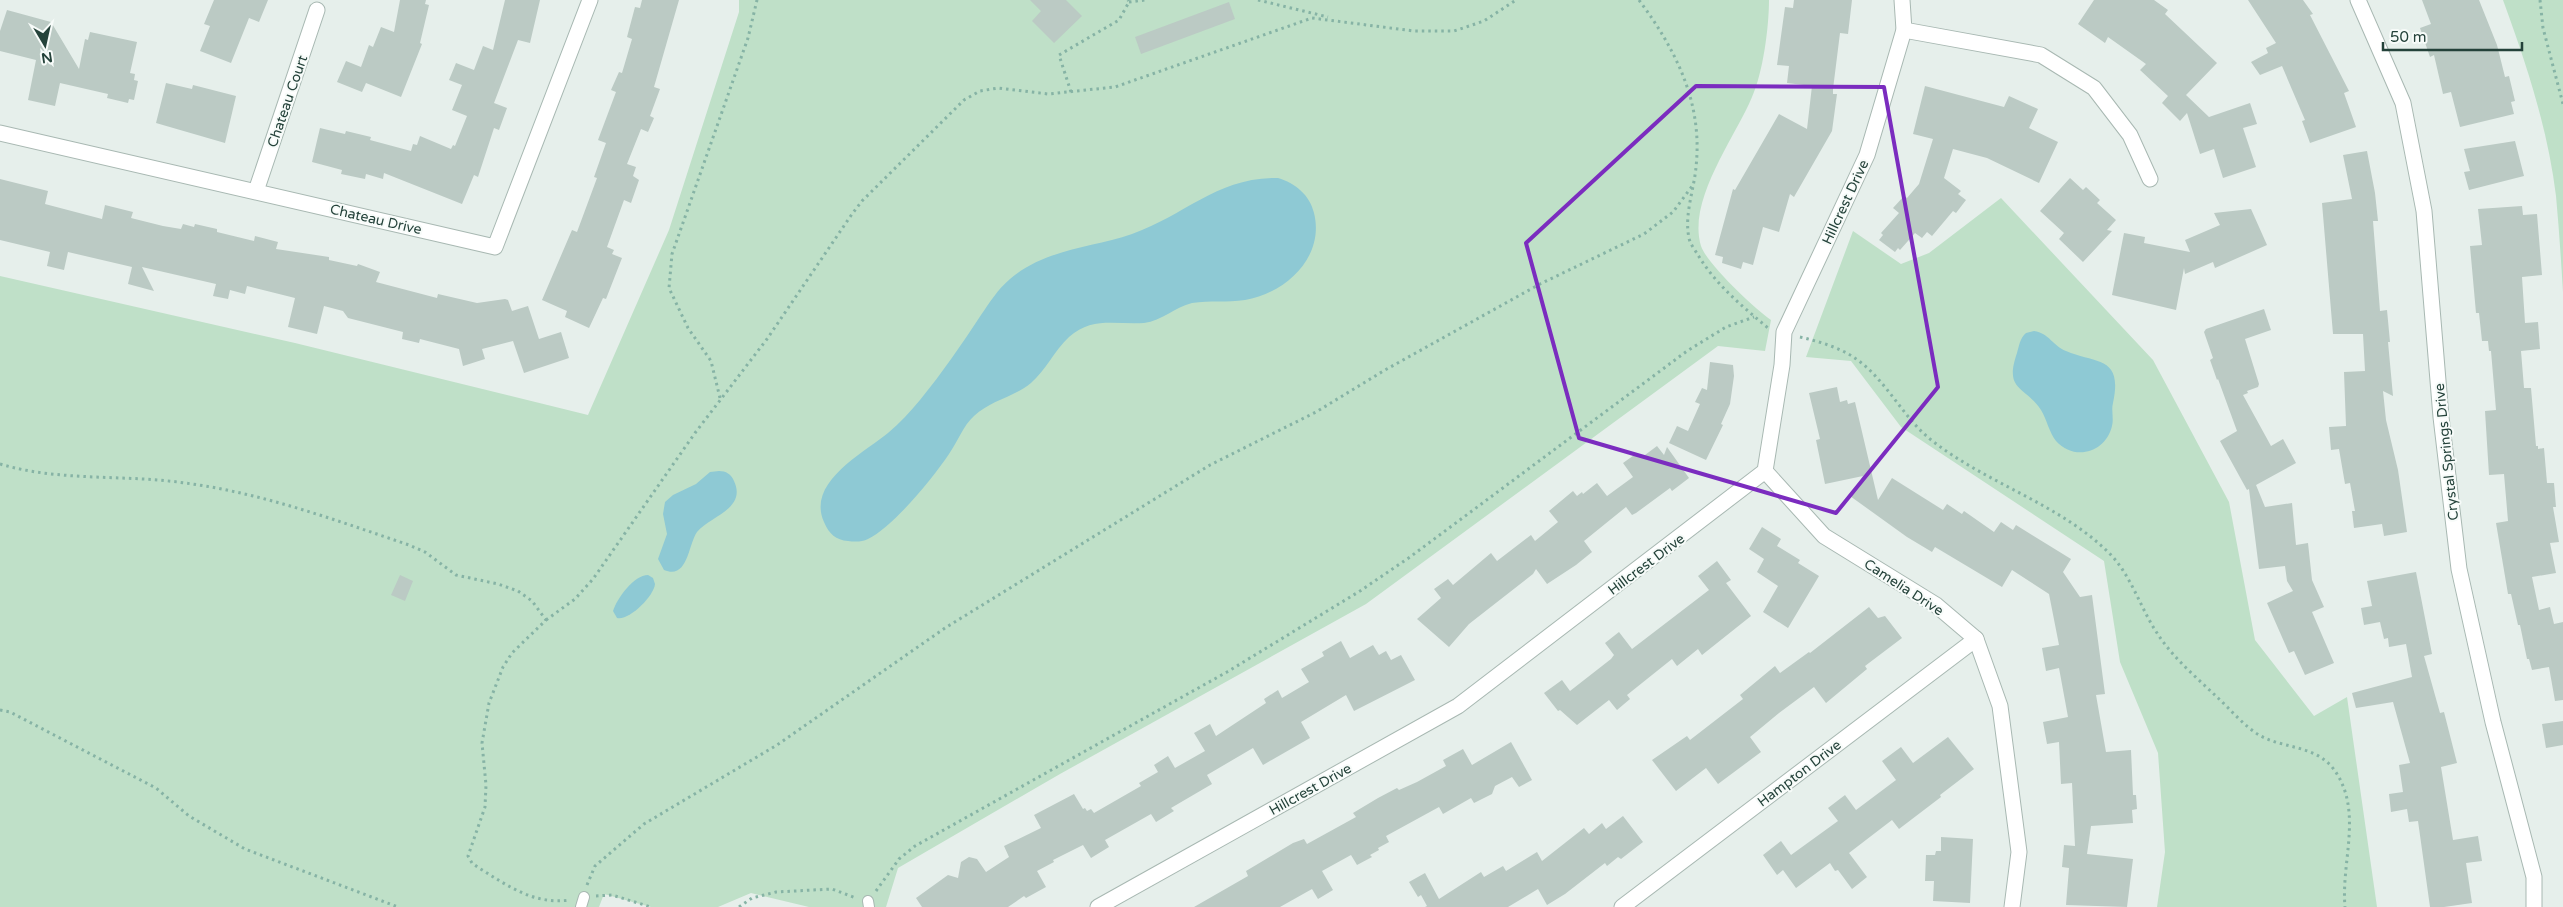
<svg xmlns="http://www.w3.org/2000/svg" width="2563" height="907" font-family="'Varela Round',sans-serif">
	<style>
		.green { fill: #bfe0c8 }
		.water { fill: #8ec9d4 }
		.building { fill: #bbcac4 }
		.lines { fill: none; stroke-linecap: round; stroke-linejoin: round }
		.service-casing { stroke: #a8b8b2; stroke-width: 12 }
		.minor-casing { stroke: #a8b8b2; stroke-width: 17 }
		.path { stroke: #86b3a5; stroke-width: 3; stroke-dasharray: 2.5 4; stroke-linecap: butt }
		.service { stroke: #fff; stroke-width: 10 }
		.minor { stroke: #fff; stroke-width: 15 }
		.marked { fill: none; stroke: #7b2cbf; stroke-width: 4; stroke-linejoin: round }
		.labels { text-anchor: middle; stroke-width: 4; stroke-linejoin: round; paint-order: stroke }
		.street-label { font-size: 14px; fill: #24423a; stroke: #f7fbf9 }
	</style>
	<rect width="100%" height="100%" fill="#e6efeb"/>
	<g class="green">
		<path d="M 739,0 L 1769,0 C 1769,27 1763,73 1752,97 C 1735,138 1687,200 1701,246 C 1707,264 1754,308 1771,320 L 1765,351 L 1718,346 L 1366,604 L 1060,774 L 898,868 L 886,907 L 809,907 L 751,893 L 718,907 L 651,907 L 604,894 L 599,907 L 0,907 L 0,276 L 295,343 L 588,415 L 669,230 L 739,12 Z"/>
		<path d="M 2503,0 L 2563,0 L 2563,292 C 2561,260 2559,228 2556,196 C 2548,129 2526,63 2503,0 Z"/>
		<polygon points="2001,198 2153,360 2229,502 2255,640 2314,716 2347,697 2377,907 2157,907 2165,852 2158,753 2120,662 2104,561 1901,427 1851,361 1806,357 1853,231 1901,264 1929,253"/>
	</g>
	<g class="water">
		<path d="M 1278,178 C 1295,183 1310,195 1314,213 C 1325,257 1286,293 1245,300 C 1227,303 1210,300 1192,303 C 1175,307 1162,321 1144,323 C 1117,325 1092,316 1069,337 C 1054,351 1046,370 1031,383 C 1014,397 991,400 974,416 C 963,426 958,441 949,454 C 933,478 893,527 868,539 C 862,542 855,542 848,541 C 836,540 829,534 824,522 C 806,482 864,453 888,433 C 900,423 910,412 920,400 C 942,373 962,344 981,315 C 990,302 998,289 1010,279 C 1045,249 1091,248 1132,234 C 1186,215 1217,177 1278,178 Z"/>
		<path d="M 2034,331 C 2049,333 2053,346 2066,351 C 2097,364 2123,356 2113,403 C 2111,410 2114,418 2112,426 C 2106,452 2075,462 2056,441 C 2049,432 2047,420 2041,410 C 2024,385 2004,391 2017,353 C 2019,346 2020,338 2026,333 Z"/>
		<path d="M 719,471 C 726,471 731,474 734,481 C 747,509 710,516 697,532 C 688,545 688,580 664,570 L 658,559 L 667,534 L 663,514 L 665,502 L 673,495 L 696,484 L 710,472 Z"/>
		<path d="M 648,575 L 653,578 L 655,584 C 654,596 629,621 617,618 L 613,611 C 617,598 634,575 648,575 Z"/>
	</g>
	<g class="building">
		<polygon points="214,0 268,0 259,22 249,18 231,63 200,51 210,26 204,24"/>
		<polygon points="400,0 426,0 425,4 429,5 420,43 422,44 401,97 366,83 362,92 337,82 346,61 361,67 369,45 373,47 381,27 394,32"/>
		<polygon points="505,0 540,0 530,43 518,40 494,103 507,108 499,130 494,128 478,177 474,175 462,204 384,173 383,179 366,174 365,179 341,174 342,170 312,162 320,128 345,134 346,131 371,137 370,140 411,151 413,144 417,145 420,136 451,149 453,145 455,146 467,116 452,110 462,85 449,80 456,63 474,70 483,46 493,50"/>
		<polygon points="642,0 679,0 654,87 660,89 650,116 654,118 648,132 641,129 627,164 636,167 633,176 639,180 631,203 624,200 607,247 614,250 612,254 622,258 606,299 603,298 589,328 565,317 567,311 542,300 572,230 577,232 597,178 594,177 606,143 598,140 616,92 611,90 619,72 622,73 632,39 627,37 635,7 640,8"/>
		<polygon points="1030,0 1066,0 1082,16 1054,43 1032,21 1041,11"/>
		<polygon points="1794,0 1852,0 1848,34 1840,33 1833,89 1833,94 1837,94 1832,131 1794,197 1790,194 1779,232 1763,227 1753,265 1743,262 1741,269 1722,263 1723,257 1715,255 1733,189 1735,190 1779,114 1807,129 1812,86 1787,83 1789,66 1777,65 1785,7 1793,8"/>
		<polygon points="2094,0 2154,0 2168,10 2165,14 2217,63 2186,95 2209,117 2250,103 2257,124 2243,128 2256,167 2223,178 2214,149 2200,154 2187,113 2180,121 2162,103 2168,96 2140,70 2146,64 2108,37 2105,43 2078,24"/>
		<polygon points="2248,0 2303,0 2313,14 2310,15 2349,91 2344,93 2356,127 2310,143 2302,121 2305,120 2282,66 2260,75 2251,62 2268,53 2266,48 2276,43"/>
		<polygon points="2422,0 2479,0 2497,45 2505,77 2509,76 2515,101 2511,102 2514,114 2460,127 2451,92 2443,94 2434,55 2430,57 2420,28 2431,24"/>
		<polygon points="1229,2 1235,19 1141,54 1135,37"/>
		<polygon points="7,10 51,22 79,69 85,39 88,40 90,32 137,42 130,73 135,74 134,80 138,81 134,100 129,99 128,103 107,98 108,94 60,83 55,106 28,100 36,60 0,51 0,31"/>
		<polygon points="166,83 192,89 193,85 236,96 225,143 156,123"/>
		<polygon points="1925,86 2004,107 2009,96 2038,109 2029,128 2058,142 2039,183 1987,158 1953,149 1944,178 1961,191 1958,194 1966,200 1956,213 1953,211 1932,236 1927,232 1922,238 1915,233 1900,250 1898,248 1895,252 1879,240 1883,235 1881,233 1899,213 1893,208 1904,196 1907,198 1919,184 1933,139 1913,134"/>
		<polygon points="2515,141 2524,176 2469,190 2464,172 2470,171 2464,149"/>
		<polygon points="2367,151 2375,193 2378,221 2373,221 2380,311 2387,310 2390,342 2388,342 2393,396 2383,391 2386,420 2398,470 2407,532 2384,536 2382,524 2354,528 2352,511 2355,511 2350,483 2345,484 2339,449 2331,450 2329,427 2346,426 2344,372 2365,371 2363,334 2333,334 2322,203 2352,199 2343,155"/>
		<polygon points="2070,178 2083,190 2086,187 2100,200 2097,203 2116,220 2107,230 2112,231 2083,262 2059,239 2064,233 2040,211"/>
		<polygon points="0,179 48,191 45,204 102,219 105,205 133,212 131,218 163,226 181,229 183,224 194,227 195,224 217,229 217,232 254,241 255,236 278,242 276,249 329,257 329,260 357,266 358,264 380,272 376,282 437,298 438,294 477,303 505,299 508,300 512,311 528,306 539,339 561,332 569,358 524,373 513,341 482,349 485,359 463,366 459,349 420,339 419,343 402,339 403,332 348,318 343,311 324,306 317,334 288,327 295,298 247,286 245,294 230,290 228,299 213,296 216,284 142,267 154,291 128,284 132,267 68,252 64,270 47,266 50,252 0,240"/>
		<polygon points="2522,206 2523,215 2537,214 2542,275 2522,277 2525,323 2538,322 2540,349 2521,351 2524,388 2531,388 2536,446 2538,446 2538,449 2544,448 2547,483 2554,483 2556,507 2553,507 2559,542 2550,543 2556,573 2532,577 2539,610 2550,607 2554,624 2563,622 2563,700 2555,701 2549,667 2532,670 2529,659 2527,659 2520,625 2518,625 2511,594 2508,594 2496,523 2508,521 2504,474 2489,475 2485,411 2496,410 2491,351 2489,351 2488,341 2482,341 2479,313 2476,313 2470,246 2482,245 2478,209"/>
		<polygon points="2251,209 2267,245 2215,268 2213,262 2185,274 2184,268 2176,310 2112,295 2124,233 2145,237 2144,243 2190,252 2185,240 2220,225 2214,213"/>
		<polygon points="2264,309 2271,330 2245,339 2259,384 2258,387 2247,391 2248,393 2243,395 2271,446 2283,439 2296,463 2256,485 2265,507 2292,503 2296,545 2308,543 2312,580 2324,607 2312,612 2334,663 2305,675 2294,651 2289,653 2267,603 2293,591 2287,581 2285,566 2259,569 2249,489 2247,490 2220,441 2237,431 2218,379 2217,380 2210,360 2213,358 2204,332 2206,329"/>
		<polygon points="1710,362 1733,365 1734,376 1730,404 1721,424 1723,425 1706,460 1669,443 1677,426 1688,431 1700,404 1695,402 1702,388 1707,390"/>
		<polygon points="1837,387 1840,402 1847,400 1848,404 1855,402 1878,500 1892,478 1943,510 1947,504 1962,514 1964,511 1994,532 2001,522 2013,530 2016,525 2071,559 2063,572 2080,597 2092,595 2105,694 2096,695 2106,752 2131,750 2133,795 2136,795 2137,809 2132,810 2133,823 2091,826 2087,854 2133,859 2127,907 2066,905 2069,868 2062,867 2064,845 2075,846 2072,783 2061,784 2059,742 2047,744 2043,722 2068,717 2059,668 2046,671 2042,648 2059,645 2049,594 2012,570 2002,587 1935,547 1932,552 1907,537 1850,496 1863,476 1825,484 1816,440 1820,439 1809,393"/>
		<polygon points="1657,446 1664,455 1667,447 1689,478 1672,491 1670,488 1636,513 1632,515 1626,507 1584,541 1592,552 1576,565 1547,584 1536,569 1533,574 1469,624 1449,647 1417,619 1441,598 1434,589 1448,579 1453,585 1491,553 1497,561 1531,535 1535,541 1558,522 1549,511 1573,491 1577,496 1582,492 1583,494 1597,483 1607,496 1633,477 1623,463 1637,453 1641,458"/>
		<polygon points="1762,527 1781,539 1777,546 1800,560 1798,563 1819,576 1788,628 1763,612 1778,586 1757,572 1764,559 1749,549"/>
		<polygon points="1717,561 1731,580 1726,583 1751,616 1702,655 1698,649 1677,666 1672,659 1627,695 1630,699 1617,710 1609,700 1577,725 1560,710 1558,711 1544,693 1562,680 1570,691 1611,659 1614,655 1605,643 1619,632 1632,649 1709,590 1698,576"/>
		<polygon points="2416,572 2432,654 2424,656 2440,713 2444,712 2457,763 2441,767 2453,840 2478,836 2482,861 2466,863 2472,903 2444,907 2430,907 2418,821 2409,822 2407,809 2391,812 2389,794 2403,792 2399,765 2410,763 2393,702 2356,708 2352,693 2412,677 2406,644 2389,647 2388,638 2384,639 2380,622 2364,625 2361,608 2372,606 2367,581"/>
		<polygon points="400,575 413,581 405,601 391,595"/>
		<polygon points="1869,607 1878,618 1885,616 1902,638 1865,666 1867,669 1826,703 1814,687 1779,713 1750,737 1761,752 1718,784 1706,768 1676,791 1652,760 1687,736 1690,740 1743,699 1740,695 1775,666 1780,673 1809,652 1810,653"/>
		<polygon points="1341,641 1350,658 1373,645 1379,655 1386,651 1391,660 1401,655 1415,680 1354,711 1346,695 1301,722 1310,738 1263,765 1253,748 1207,775 1212,784 1171,808 1174,811 1156,822 1151,814 1105,840 1109,847 1091,858 1083,845 1053,860 1054,862 1037,871 1046,887 1026,898 1024,896 1008,907 922,907 916,898 948,875 958,878 961,862 969,857 977,859 986,872 1009,857 1004,846 1041,828 1034,815 1074,794 1083,809 1085,808 1087,811 1091,809 1094,813 1141,786 1139,783 1158,772 1154,765 1168,756 1175,768 1205,751 1194,733 1210,724 1216,736 1266,703 1264,699 1278,690 1282,698 1309,682 1301,669 1324,656 1322,652"/>
		<polygon points="2563,721 2563,745 2546,748 2542,724"/>
		<polygon points="1948,737 1974,769 1940,795 1941,797 1899,829 1892,820 1849,853 1867,877 1852,889 1838,870 1835,871 1830,863 1796,888 1783,870 1777,875 1763,855 1781,841 1791,855 1838,821 1828,808 1845,795 1856,810 1896,780 1882,761 1901,747 1913,763"/>
		<polygon points="1511,742 1532,780 1519,787 1512,777 1495,786 1492,794 1474,803 1471,798 1443,814 1439,807 1386,836 1389,842 1378,848 1379,850 1370,855 1372,857 1357,865 1351,855 1322,871 1333,890 1318,899 1312,889 1280,907 1194,907 1248,876 1246,871 1293,843 1304,839 1307,844 1356,817 1353,813 1378,798 1397,788 1399,790 1417,782 1446,766 1443,760 1463,749 1472,765"/>
		<polygon points="1623,816 1643,842 1621,859 1618,857 1607,866 1605,863 1565,894 1547,905 1538,889 1508,907 1425,907 1427,906 1421,895 1418,897 1409,882 1425,873 1439,899 1481,872 1484,877 1503,866 1506,871 1537,852 1542,861 1584,828 1589,834 1602,823 1606,829"/>
		<polygon points="1941,837 1973,839 1970,903 1933,901 1934,881 1925,881 1926,855 1935,855 1936,851 1941,851"/>
	</g>
	<g class="lines">
		<defs>
			<g id="service">
				<polyline points="868,901 869,907"/>
				<polyline points="581,907 584,897"/>
			</g>
			<g id="minor">
				<polyline points="2358,0 2403,103 2424,211 2441,417 2459,569 2493,722 2534,877 2534,907"/>
				<polyline points="1904,30 2041,55 2094,88 2130,135 2150,179"/>
				<polyline points="0,133 495,247 590,0"/>
				<polyline points="256,191 317,10"/>
				<polyline points="1765,471 1824,536 1936,605 1976,639 2000,706 2019,852 2012,907"/>
				<polyline points="1098,907 1458,706 1765,471 1782,365 1784,332 1867,155 1904,30 1902,0"/>
				<polyline points="1622,907 1976,639"/>
			</g>
		</defs>
		<use href="#service" class="service-casing"/>
		<use href="#minor" class="minor-casing"/>
		<g class="path">
			<polyline points="1258,0 1328,17"/>
			<path d="M 1639,0 C 1676,50 1703,103 1696,167 C 1694,190 1684,215 1689,238 C 1690,244 1695,250 1698,255 C 1716,285 1742,306 1768,328"/>
			<polyline points="2540,0 2543,28 2563,104"/>
			<polyline points="1129,2 1145,0"/>
			<polyline points="1071,92 1059,55 1119,20 1129,2 1128,0"/>
			<path d="M 1800,337 C 1821,342 1842,348 1859,361 C 1887,382 1903,417 1930,439 C 1986,484 2062,504 2112,556 C 2132,578 2141,609 2157,633 C 2173,658 2197,678 2218,698 C 2231,710 2244,726 2259,735 C 2285,750 2319,744 2337,774 C 2362,814 2341,863 2345,907"/>
			<polyline points="720,398 711,361 688,328 669,288 672,254 748,38 757,0"/>
			<path d="M 0,464 C 60,482 124,474 185,483 C 262,493 335,520 409,545 L 425,552 L 456,575 L 498,584 L 518,591 L 532,601 L 546,620 L 512,653 L 503,667 L 489,703 L 482,743 L 486,785 L 485,807 L 468,856 L 472,863 L 479,868 C 508,886 534,905 570,900"/>
			<polyline points="546,620 575,599 593,579 695,433 767,339 852,214 862,201 964,100 980,91 998,88 1048,94 1115,87 1312,18 1414,31 1454,31 1484,21 1516,0"/>
			<polyline points="0,710 10,712 156,788 189,816 245,849 398,907"/>
			<polyline points="587,885 595,866 644,824 777,745 945,628 1210,465 1316,412 1385,370 1540,284 1644,234 1673,212 1693,185"/>
			<polyline points="876,891 899,859 915,846 1227,672 1360,591 1410,557 1687,351 1726,327 1754,317"/>
			<polyline points="596,896 612,895 651,907"/>
			<polyline points="739,907 752,898 776,892 832,889 856,898"/>
		</g>
		<use href="#service" class="service"/>
		<use href="#minor" class="minor"/>
	</g>
	<path class="marked" d="M 1696,86 L 1884,87 L 1938,387 L 1836,513 L 1579,438 L 1526,243 Z"/>
	<g class="labels">
		<g class="street-label">
			<text transform="translate(287 101) rotate(-71)" y="5">Chateau Court</text>
			<text transform="translate(1845 202) rotate(-65)" y="5">Hillcrest Drive</text>
			<text transform="translate(376 219) rotate(13)" y="5">Chateau Drive</text>
			<text transform="translate(2446 452) rotate(-96)" y="5">Crystal Springs Drive</text>
			<text transform="translate(1646 564) rotate(-37)" y="5">Hillcrest Drive</text>
			<text transform="translate(1904 587) rotate(33)" y="5">Camelia Drive</text>
			<text transform="translate(1799 773) rotate(-37)" y="5">Hampton Drive</text>
			<text transform="translate(1310 789) rotate(-29)" y="5">Hillcrest Drive</text>
		</g>
	</g>
	<g transform="translate(45 45) rotate(171)" stroke="#f7fbf9" stroke-width="4" paint-order="stroke">
	<path d="M0-4L9 19L0 12L-9 19Z" fill="#24423a"/>
	<text y="-8" font-size="14" font-weight="bold" text-anchor="middle" fill="#24423a">N</text>
	</g>
	<path d="M2383 42v8h139v-8" fill="none" stroke="#24423a" stroke-width="2.5"/>
	<text x="2390" y="42" font-size="15" fill="#24423a" stroke="#f7fbf9" stroke-width="4" paint-order="stroke">50 m</text>
</svg>
